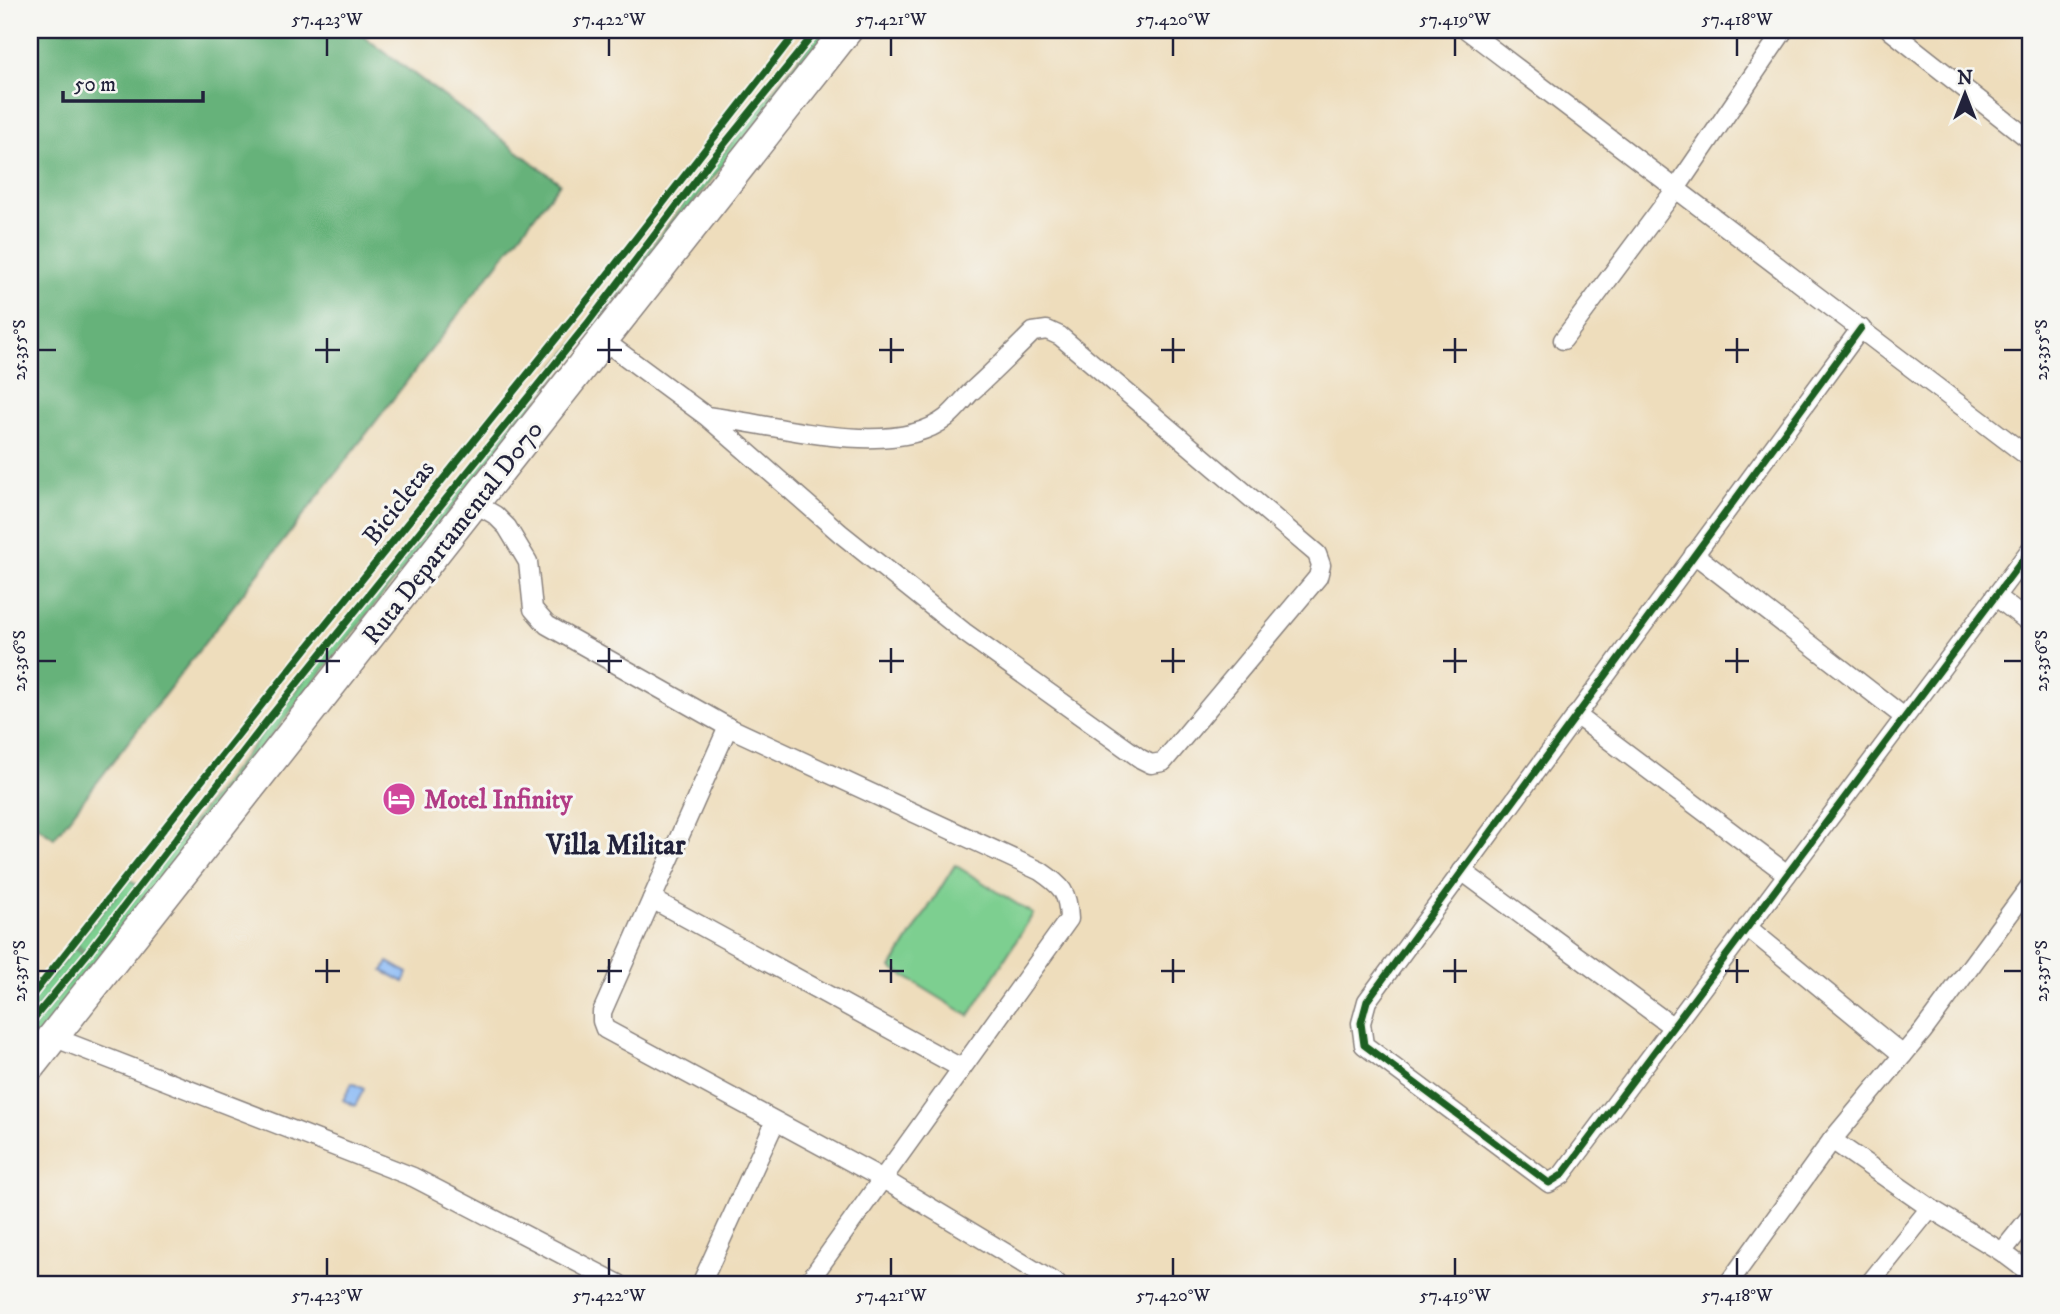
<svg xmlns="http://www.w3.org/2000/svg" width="2060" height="1314" font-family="'IM FELL DW Pica',serif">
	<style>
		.green { fill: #7dcf90; stroke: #507866; stroke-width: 2 }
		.forest { fill: #66b27a; stroke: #446a5a; stroke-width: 2 }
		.water { fill: #8abaf6; stroke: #566e98; stroke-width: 2 }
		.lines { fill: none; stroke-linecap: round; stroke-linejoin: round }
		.minor-casing { stroke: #88807c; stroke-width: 21 }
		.primary-casing { stroke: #88807c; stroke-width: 33 }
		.minor { stroke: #fff; stroke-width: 18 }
		.primary { stroke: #fff; stroke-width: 30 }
		.cycleway-casing { stroke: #f6f6f2; stroke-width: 11 }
		.cycleway { stroke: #1b5e20; stroke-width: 7 }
		.ticks { fill: none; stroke: #22223b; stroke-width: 2.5 }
		.labels { text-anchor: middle; stroke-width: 6; stroke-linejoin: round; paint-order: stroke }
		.street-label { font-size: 26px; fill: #22223b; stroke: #f6f6f2 }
		.hotel-label { font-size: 26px; font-weight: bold; fill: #b23c85; stroke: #f6f6f2; text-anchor: start }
		.neighbourhood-label { font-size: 28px; font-weight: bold; fill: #22223b; stroke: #f6f6f2 }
		.neatline { fill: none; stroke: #22223b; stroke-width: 2.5 }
		.ticks-label { font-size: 18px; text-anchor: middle; fill: #22223b }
	</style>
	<rect width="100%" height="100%" fill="#f6f6f2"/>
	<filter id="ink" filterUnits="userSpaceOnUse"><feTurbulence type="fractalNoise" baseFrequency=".0143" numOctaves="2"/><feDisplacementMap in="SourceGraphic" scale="14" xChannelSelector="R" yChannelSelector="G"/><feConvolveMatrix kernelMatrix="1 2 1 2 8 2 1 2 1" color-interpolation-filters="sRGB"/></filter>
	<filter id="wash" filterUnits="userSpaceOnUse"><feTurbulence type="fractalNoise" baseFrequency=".00686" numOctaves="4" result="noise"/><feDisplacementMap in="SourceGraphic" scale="28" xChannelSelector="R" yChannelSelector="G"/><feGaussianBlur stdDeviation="1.57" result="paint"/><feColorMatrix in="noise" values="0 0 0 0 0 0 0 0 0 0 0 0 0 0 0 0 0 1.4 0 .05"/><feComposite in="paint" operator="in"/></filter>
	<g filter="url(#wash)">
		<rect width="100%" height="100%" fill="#eeddbc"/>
		<g class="green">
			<polygon points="821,30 830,30 257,754 30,1048 30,1031 337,638 414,547 557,364 598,317 704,177"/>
			<polygon points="955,865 1033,914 969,1016 891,968"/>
			<polygon points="129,879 138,886 86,952 76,944"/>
			<polygon points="75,947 84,954 30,1017 30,1002"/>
		</g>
		<polygon class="forest" points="30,30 355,30 560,183 54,838 30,821"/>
		<g class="water">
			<polygon points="388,962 408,973 404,982 383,971"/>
			<polygon points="352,1083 364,1089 355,1106 343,1100"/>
		</g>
	</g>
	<g filter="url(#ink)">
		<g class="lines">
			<defs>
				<g id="minor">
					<polyline points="1467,30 2030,458"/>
					<polyline points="1890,30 2030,140"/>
					<polyline points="1861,328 1367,1001 1361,1023 1364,1045 1549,1183 1562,1175 2030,550"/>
					<path d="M 603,340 L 706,416 L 840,533 L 964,632 L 1141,759 L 1151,764 L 1163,762 L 1318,577 L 1321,565 L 1317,554 L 1060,336 L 1047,330 L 1033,332 C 1013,352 993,372 972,391 C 963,400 955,411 946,418 C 891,461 770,423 706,416"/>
					<polyline points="1563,340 1675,190 1784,30"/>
					<path d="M 474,503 L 495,515 L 507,527 L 528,562 L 533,609 L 547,625 L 728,727 L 1040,871 C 1062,886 1068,892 1069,919 L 807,1284"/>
					<polyline points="1694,554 1904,717"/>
					<polyline points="1995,596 2030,623"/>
					<polyline points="1576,715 1787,874"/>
					<polyline points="728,727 602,1012 602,1021 605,1029 883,1179 1057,1284"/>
					<polyline points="1462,871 1673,1027"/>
					<polyline points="652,899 961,1068"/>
					<polyline points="1747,927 1903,1055"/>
					<polyline points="53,1037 413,1177 619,1284"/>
					<polyline points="1832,1140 1930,1208 2002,1252 2030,1273"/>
					<polyline points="2002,1252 2030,1217"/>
					<polyline points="701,1284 775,1122"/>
					<polyline points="1728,1284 1832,1140 1923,1031 2030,886"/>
					<polyline points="1869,1284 1930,1208"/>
				</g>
				<polyline id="primary" points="30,1066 847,30"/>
			</defs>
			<use href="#minor" class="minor-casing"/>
			<use href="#primary" class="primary-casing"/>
			<use href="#minor" class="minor"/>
			<use href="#primary" class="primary"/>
			<defs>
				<g id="cycleway">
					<polyline points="1861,328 1367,1001 1361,1023 1364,1045 1549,1183 1562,1175 2030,550"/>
					<polyline points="30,998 306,649 597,288 798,30"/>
					<polyline points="30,1023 88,953 266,722 587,324 709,163 817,30"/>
				</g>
			</defs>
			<use href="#cycleway" class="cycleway-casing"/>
			<use href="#cycleway" class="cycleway"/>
		</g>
	</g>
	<path class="ticks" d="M 327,38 L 327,56M 609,38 L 609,56M 891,38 L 891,56M 1173,38 L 1173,56M 1455,38 L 1455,56M 1737,38 L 1737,56M 327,338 L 327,363M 609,338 L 609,363M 891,338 L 891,363M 1173,338 L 1173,363M 1455,338 L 1455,363M 1737,338 L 1737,363M 38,350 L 56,350M 315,350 L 340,350M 597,350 L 622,350M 879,350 L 904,350M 1161,350 L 1185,350M 1443,350 L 1467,350M 1725,350 L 1749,350M 2004,350 L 2022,350M 327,648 L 327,673M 609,648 L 609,673M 891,648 L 891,673M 1173,648 L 1173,673M 1455,648 L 1455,673M 1737,648 L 1737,673M 38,661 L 56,661M 315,661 L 340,661M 597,661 L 622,661M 879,661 L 904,661M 1161,661 L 1185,661M 1443,661 L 1467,661M 1725,661 L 1749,661M 2004,661 L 2022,661M 327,959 L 327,983M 609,959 L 609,983M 891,959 L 891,983M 1173,959 L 1173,983M 1455,959 L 1455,983M 1737,959 L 1737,983M 38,971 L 56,971M 315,971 L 340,971M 597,971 L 622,971M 879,971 L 904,971M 1161,971 L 1185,971M 1443,971 L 1467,971M 1725,971 L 1749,971M 2004,971 L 2022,971M 327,1258 L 327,1276M 609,1258 L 609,1276M 891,1258 L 891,1276M 1173,1258 L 1173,1276M 1455,1258 L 1455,1276M 1737,1258 L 1737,1276"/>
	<defs>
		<symbol id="hotel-disc" viewBox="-11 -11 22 22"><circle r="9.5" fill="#d1479c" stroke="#f6f6f2"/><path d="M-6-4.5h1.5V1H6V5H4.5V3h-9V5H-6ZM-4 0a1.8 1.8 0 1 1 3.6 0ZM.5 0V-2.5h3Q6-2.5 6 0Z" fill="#fff"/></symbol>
	</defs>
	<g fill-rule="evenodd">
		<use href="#hotel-disc" x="380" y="780" width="38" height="38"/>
	</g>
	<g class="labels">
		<g class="street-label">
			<text transform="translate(398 502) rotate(-52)" y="9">Bicicletas</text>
			<text transform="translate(452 532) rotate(-52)" y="9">Ruta Departamental D070</text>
		</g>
		<g class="hotel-label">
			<text x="424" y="808">Motel Infinity</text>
		</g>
		<g class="neighbourhood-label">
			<text x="616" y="854">Villa Militar</text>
		</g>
	</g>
	<rect width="2060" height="1314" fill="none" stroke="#f6f6f2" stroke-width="77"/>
	<g transform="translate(1965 94)" stroke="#f6f6f2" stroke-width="5" paint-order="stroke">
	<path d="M0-5L12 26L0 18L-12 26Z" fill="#22223b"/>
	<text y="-10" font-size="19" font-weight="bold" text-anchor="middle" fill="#22223b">N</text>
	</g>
	<path d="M63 91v10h140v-10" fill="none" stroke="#22223b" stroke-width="3.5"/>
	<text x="74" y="91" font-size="21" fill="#22223b" stroke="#f6f6f2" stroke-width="5" paint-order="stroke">50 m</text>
	<rect x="38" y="38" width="1984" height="1238" class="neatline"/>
	<g class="ticks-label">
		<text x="327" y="25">57.423°W</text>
		<text x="609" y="25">57.422°W</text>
		<text x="891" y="25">57.421°W</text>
		<text x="1173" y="25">57.420°W</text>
		<text x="1455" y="25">57.419°W</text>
		<text x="1737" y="25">57.418°W</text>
		<text transform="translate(19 350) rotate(-90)" y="6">25.355°S</text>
		<text transform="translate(2041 350) rotate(-90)" y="6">25.355°S</text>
		<text transform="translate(19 661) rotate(-90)" y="6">25.356°S</text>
		<text transform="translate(2041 661) rotate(-90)" y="6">25.356°S</text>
		<text transform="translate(19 971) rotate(-90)" y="6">25.357°S</text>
		<text transform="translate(2041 971) rotate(-90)" y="6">25.357°S</text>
		<text x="327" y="1301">57.423°W</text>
		<text x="609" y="1301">57.422°W</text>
		<text x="891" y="1301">57.421°W</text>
		<text x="1173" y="1301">57.420°W</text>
		<text x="1455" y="1301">57.419°W</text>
		<text x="1737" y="1301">57.418°W</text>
	</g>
</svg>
